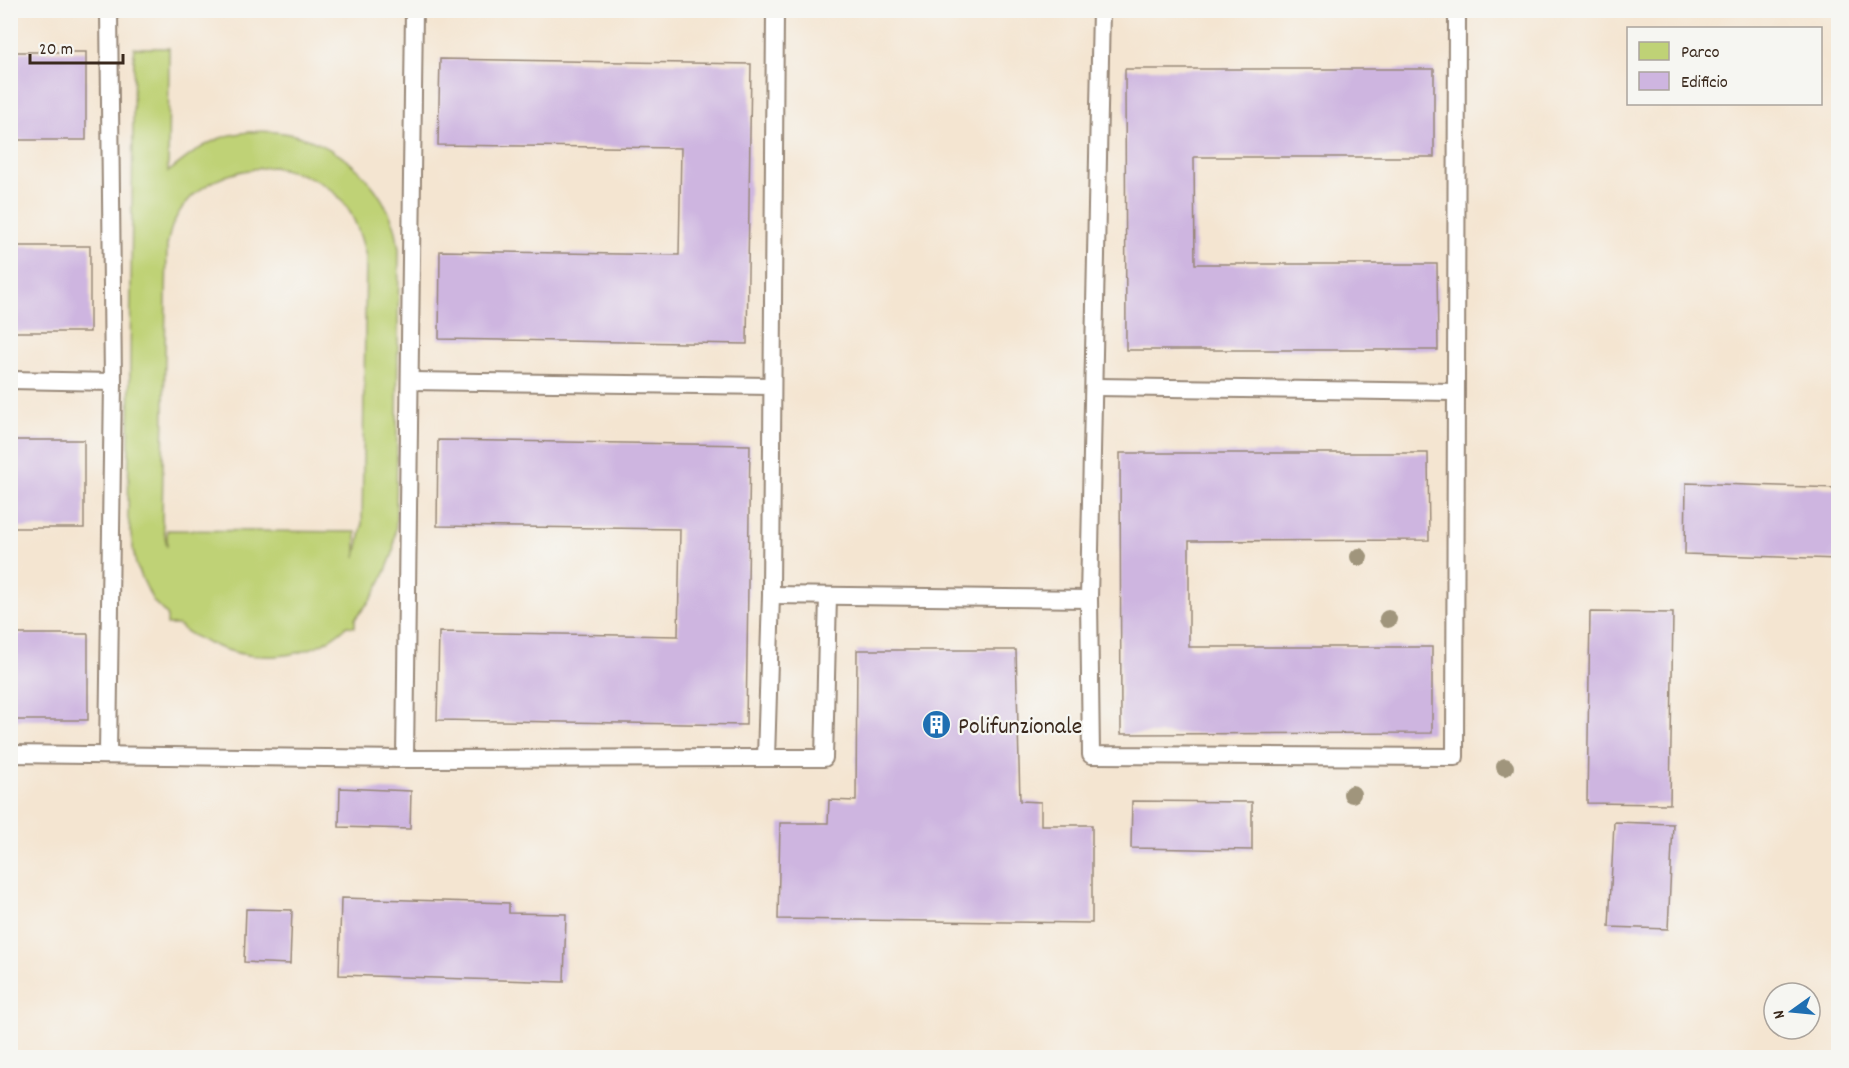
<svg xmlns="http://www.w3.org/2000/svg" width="1849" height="1068" font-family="Dekko,sans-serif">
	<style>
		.green { fill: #bfd276; stroke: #7d7e4a; stroke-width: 1.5; fill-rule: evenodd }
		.building { fill: #ceb5e0 }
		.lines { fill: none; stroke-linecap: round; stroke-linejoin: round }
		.service-casing { stroke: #988878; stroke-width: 20 }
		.service { stroke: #fff; stroke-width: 16 }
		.tree { fill: #a0957b }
		.labels { text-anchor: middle; stroke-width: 4.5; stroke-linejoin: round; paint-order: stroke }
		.poi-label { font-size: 24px; fill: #3b2a1e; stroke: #f6f6f2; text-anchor: start }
	</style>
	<rect width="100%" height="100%" fill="#f6f6f2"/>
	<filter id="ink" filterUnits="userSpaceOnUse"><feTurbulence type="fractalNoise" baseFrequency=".0167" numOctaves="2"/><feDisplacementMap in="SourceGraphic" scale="12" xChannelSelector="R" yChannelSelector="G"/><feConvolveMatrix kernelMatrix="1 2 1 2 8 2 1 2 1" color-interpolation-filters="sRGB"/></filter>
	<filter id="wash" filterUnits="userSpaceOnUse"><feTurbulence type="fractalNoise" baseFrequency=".008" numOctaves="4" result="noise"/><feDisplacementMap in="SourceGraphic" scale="24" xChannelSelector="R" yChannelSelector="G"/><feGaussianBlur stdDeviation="1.35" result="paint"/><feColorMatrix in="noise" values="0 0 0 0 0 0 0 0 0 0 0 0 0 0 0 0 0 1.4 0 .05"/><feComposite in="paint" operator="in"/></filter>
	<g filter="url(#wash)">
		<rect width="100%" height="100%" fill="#f4e5d1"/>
		<path class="green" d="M 134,48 L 169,48 L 168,172 C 189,156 208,139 235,134 C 301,120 369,159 393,222 C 397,230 397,240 399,249 L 396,523 L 393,553 L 385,573 L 372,598 L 355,619 L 355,627 L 347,626 C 308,662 252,664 206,642 C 195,637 186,633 178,625 L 167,625 L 167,615 L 153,601 L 136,565 L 128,518 ZM 273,167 C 332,179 352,198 366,257 L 362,526 L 356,557 L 356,532 L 167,530 L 167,547 L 162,520 L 167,245 C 169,238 170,229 174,222 C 192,183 233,169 273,167 Z"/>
		<g id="blocks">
			<g class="building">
				<rect x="10" y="52" width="76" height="88"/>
				<polygon points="440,59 751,64 747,344 439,339 440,251 679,255 681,148 438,145"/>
				<polygon points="1125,69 1434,69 1434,157 1194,157 1195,264 1437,264 1438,350 1126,350"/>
				<rect x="10" y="246" width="80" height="86"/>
				<rect x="10" y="440" width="74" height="88"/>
				<polygon points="438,440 750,445 746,725 437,720 439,632 678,636 680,529 437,526"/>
				<polygon points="1120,453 1428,453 1429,540 1189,541 1189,647 1432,647 1432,733 1121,734"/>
				<polygon points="1686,483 1838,488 1838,559 1685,554"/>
				<polygon points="1590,612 1673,613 1670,804 1587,803"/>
				<rect x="10" y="634" width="78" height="86"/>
				<polygon points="857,650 1016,650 1020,801 1041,802 1041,825 1092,825 1092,923 778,919 780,823 828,823 829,800 856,801"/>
				<polygon points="340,788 411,791 410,829 339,827"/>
				<polygon points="1132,801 1252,802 1252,850 1131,848"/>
				<polygon points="1614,822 1673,824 1668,929 1609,927"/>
				<polygon points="341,898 509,903 509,913 566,914 564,982 339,975"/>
				<polygon points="246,909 292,910 290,964 244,962"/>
			</g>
		</g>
	</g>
	<g filter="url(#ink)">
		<use href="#blocks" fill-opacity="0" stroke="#988878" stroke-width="1.5"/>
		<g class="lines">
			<defs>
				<g id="service">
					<polyline points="775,10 771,595 766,758 824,758 828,596"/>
					<polyline points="1101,10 1089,599 1091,755 1455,757 1457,10"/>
					<polyline points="10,380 113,382"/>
					<polyline points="410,381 771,386"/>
					<polyline points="1095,387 1455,392"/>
					<polyline points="771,595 1089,599"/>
					<polyline points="10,754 405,759 766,758"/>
					<polyline points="108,754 113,382 109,10"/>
					<polyline points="405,759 414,10"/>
				</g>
			</defs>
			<use href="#service" class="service-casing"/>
			<use href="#service" class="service"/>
		</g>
		<g class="tree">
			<circle cx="1359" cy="557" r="9"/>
			<circle cx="1388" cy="619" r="9"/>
			<circle cx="1505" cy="767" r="9"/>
			<circle cx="1352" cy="794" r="9"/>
		</g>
	</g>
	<defs>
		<symbol id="building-disc" viewBox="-11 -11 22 22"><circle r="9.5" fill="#1f6fb2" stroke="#f6f6f2"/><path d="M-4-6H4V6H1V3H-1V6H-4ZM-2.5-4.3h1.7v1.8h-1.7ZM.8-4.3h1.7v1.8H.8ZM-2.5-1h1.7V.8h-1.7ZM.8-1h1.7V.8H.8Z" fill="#fff"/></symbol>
	</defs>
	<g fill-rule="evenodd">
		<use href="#building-disc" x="920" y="708" width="33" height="33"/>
	</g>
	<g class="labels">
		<g class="poi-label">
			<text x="958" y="733">Polifunzionale</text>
		</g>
	</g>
	<rect width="1849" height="1068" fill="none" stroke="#f6f6f2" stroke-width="36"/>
	<rect x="1627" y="27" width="195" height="78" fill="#f6f6f2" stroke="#aba49d" stroke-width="1.5"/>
	<rect x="1639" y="42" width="30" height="18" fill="#bfd276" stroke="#aba49d" stroke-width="1.5"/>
	<text x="1681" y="57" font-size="18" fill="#3b2a1e">Parco</text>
	<rect x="1639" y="72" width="30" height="18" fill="#ceb5e0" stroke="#aba49d" stroke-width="1.5"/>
	<text x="1681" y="87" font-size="18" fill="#3b2a1e">Edificio</text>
	<g transform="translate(1792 1011) rotate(255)"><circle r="28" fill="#f6f6f2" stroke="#aba49d" stroke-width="1.5"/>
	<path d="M0-4.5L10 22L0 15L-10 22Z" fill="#1f6fb2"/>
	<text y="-9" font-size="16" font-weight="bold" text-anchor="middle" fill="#3b2a1e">N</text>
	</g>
	<path d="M30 54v9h93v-9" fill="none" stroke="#3b2a1e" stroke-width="3"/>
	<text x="39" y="54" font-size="18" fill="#3b2a1e" stroke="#f6f6f2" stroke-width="4.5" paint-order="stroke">20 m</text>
</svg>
